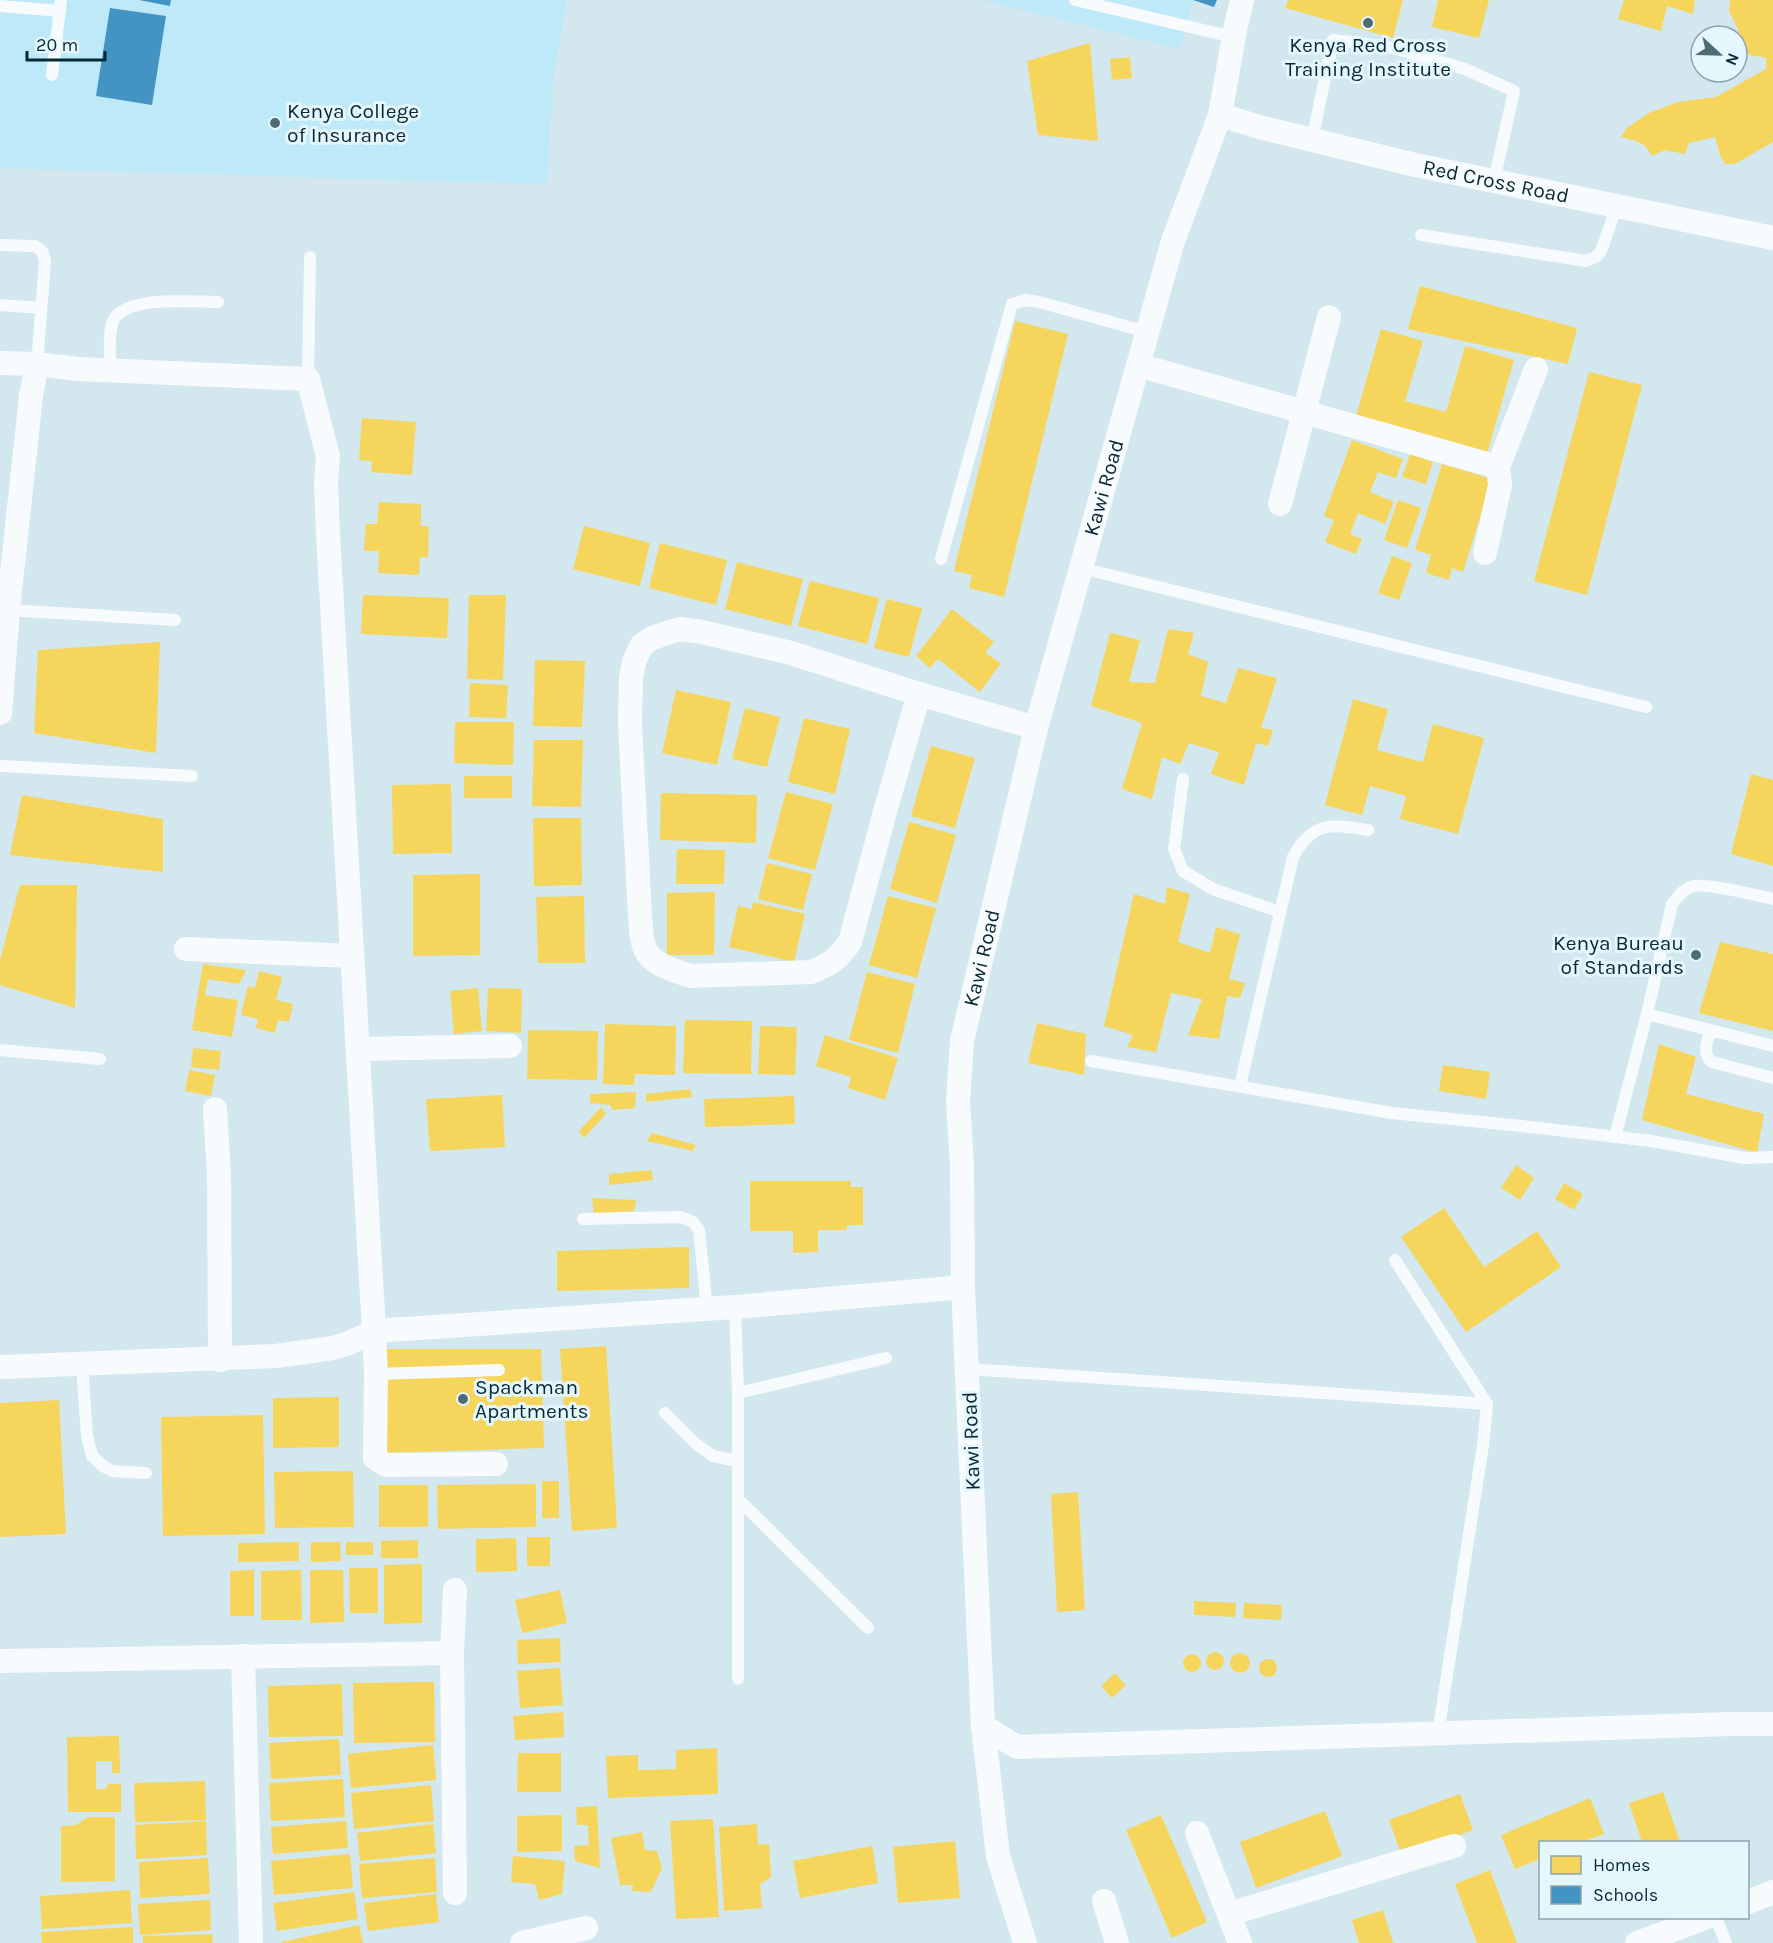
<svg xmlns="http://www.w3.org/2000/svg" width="1773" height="1943" font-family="Karla,sans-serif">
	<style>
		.built { fill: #bde9f8 }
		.homes { fill: #f6d55c }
		.schools { fill: #4393c3 }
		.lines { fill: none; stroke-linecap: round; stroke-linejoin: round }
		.service { stroke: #f8fbfd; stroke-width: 12 }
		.minor { stroke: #f8fbfd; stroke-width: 24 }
		.poi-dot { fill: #4e6c75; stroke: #e5f7fd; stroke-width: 2 }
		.labels { text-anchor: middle; stroke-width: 6; stroke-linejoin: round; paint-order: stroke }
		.poi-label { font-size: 21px; fill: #072933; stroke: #e5f7fd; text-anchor: start }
		.street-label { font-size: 21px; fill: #072933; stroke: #e5f7fd }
	</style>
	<rect width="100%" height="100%" fill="#d3e7ef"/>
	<g class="built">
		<polygon points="0,0 567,0 553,78 547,184 0,168"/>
		<polygon points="983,0 1193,0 1180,49"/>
	</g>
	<g class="homes">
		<polygon points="1288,0 1403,0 1393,38 1285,8"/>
		<polygon points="1438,0 1489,0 1479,38 1432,27"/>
		<polygon points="1624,0 1695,0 1693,14 1667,6 1661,31 1618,19"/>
		<polygon points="1730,0 1773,0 1773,142 1735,164 1725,164 1720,155 1715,137 1689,143 1685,154 1665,150 1652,156 1645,146 1636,141 1621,137 1627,128 1649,113 1678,102 1716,97 1766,69 1766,58 1750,55 1741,49 1738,29 1729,11"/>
		<polygon points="1090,43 1098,141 1038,135 1027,61"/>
		<polygon points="1130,57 1132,78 1112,80 1110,59"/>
		<polygon points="1420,286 1577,328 1568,364 1408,329"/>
		<polygon points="1015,321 1068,334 1004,597 969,588 972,575 954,571"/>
		<polygon points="1381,329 1423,341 1405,401 1446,412 1465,346 1514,360 1487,454 1356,416"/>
		<polygon points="1589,372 1642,385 1587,595 1534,581"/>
		<polygon points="362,418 416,422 412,475 371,472 372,461 359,460"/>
		<polygon points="1352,440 1403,459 1396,478 1378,472 1370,492 1394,502 1385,524 1358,513 1350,534 1362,539 1356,554 1325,542 1334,520 1324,516"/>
		<polygon points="1410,454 1433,462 1426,484 1402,477"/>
		<polygon points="1442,464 1492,479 1463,572 1452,568 1449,580 1426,573 1431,555 1415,550"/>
		<polygon points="1398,500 1421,508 1407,548 1384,540"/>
		<polygon points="379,502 421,504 421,526 429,526 428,557 420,557 419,575 378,573 379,551 364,551 366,524 377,524"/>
		<polygon points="584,526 650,543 640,586 573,569"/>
		<polygon points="660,543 727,560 716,605 649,588"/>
		<polygon points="1392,556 1412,563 1399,600 1378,593"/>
		<polygon points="737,562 803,579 791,626 725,609"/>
		<polygon points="810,581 879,598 867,644 798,626"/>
		<polygon points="363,595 449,598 447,638 361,634"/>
		<polygon points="469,595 506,595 503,680 467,679"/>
		<polygon points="887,599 922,608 909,657 874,648"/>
		<polygon points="952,609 994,642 985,653 1001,663 980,692 938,659 930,668 916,656"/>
		<polygon points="1168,629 1194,633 1188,654 1208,662 1201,696 1226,703 1238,668 1277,678 1261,728 1273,730 1268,746 1256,743 1244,785 1211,774 1219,752 1189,743 1180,764 1162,757 1152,799 1122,789 1142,723 1091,706 1110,633 1140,640 1129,682 1155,683"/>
		<polygon points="160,642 156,753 34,733 38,650"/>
		<polygon points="535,660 585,661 582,727 533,726"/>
		<polygon points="470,683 508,685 506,718 469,717"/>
		<polygon points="676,690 731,702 717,765 662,753"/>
		<polygon points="1353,699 1388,709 1377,750 1423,762 1433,724 1484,738 1458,834 1400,819 1406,796 1370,786 1362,815 1325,805"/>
		<polygon points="745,708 780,717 767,767 732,759"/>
		<polygon points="804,718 850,729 835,794 788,782"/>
		<polygon points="455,722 514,722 513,765 454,763"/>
		<polygon points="534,740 583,740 581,807 532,806"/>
		<polygon points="931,746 975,758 955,828 911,816"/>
		<polygon points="1751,774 1773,780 1773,866 1731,854"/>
		<rect x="464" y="776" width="48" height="22"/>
		<polygon points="451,784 452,853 393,854 392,785"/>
		<polygon points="786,792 833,804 815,870 768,858"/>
		<polygon points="661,793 757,795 756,843 660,840"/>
		<polygon points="22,795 163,819 163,872 10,855"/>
		<polygon points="533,818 581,818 582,885 534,886"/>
		<polygon points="909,822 956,835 937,903 890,889"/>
		<polygon points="677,849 725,850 724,884 676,884"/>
		<polygon points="767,863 812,874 803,910 758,899"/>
		<polygon points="480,874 480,955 413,956 413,875"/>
		<polygon points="20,885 77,885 75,1008 0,985 0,960"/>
		<polygon points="1167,887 1190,894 1178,942 1210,953 1216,927 1240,934 1229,979 1245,983 1240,998 1227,996 1219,1039 1188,1035 1202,999 1171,993 1156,1052 1127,1047 1133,1035 1104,1026 1134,894 1165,904"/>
		<polygon points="715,892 714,955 667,955 667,893"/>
		<polygon points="584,896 585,963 538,963 536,897"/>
		<polygon points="888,896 936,908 917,978 869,965"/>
		<polygon points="753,902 805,914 794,962 729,947 738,906 752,909"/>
		<polygon points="1720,942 1773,954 1773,1031 1699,1013"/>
		<polygon points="203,964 246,970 239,984 208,979 205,995 238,1000 232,1037 192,1030"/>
		<polygon points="259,971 282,977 276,1000 293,1004 289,1022 278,1020 275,1033 256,1028 258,1019 241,1015 248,986 255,988"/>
		<polygon points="867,972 915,984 898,1053 849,1040"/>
		<polygon points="478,988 482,1031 454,1034 450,991"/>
		<polygon points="488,988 522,989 521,1033 486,1031"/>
		<polygon points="685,1020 752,1021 751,1074 683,1073"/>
		<polygon points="1037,1023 1086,1034 1084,1075 1028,1063"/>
		<polygon points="605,1024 676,1026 675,1075 635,1074 634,1085 603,1084"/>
		<polygon points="760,1026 797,1027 795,1075 758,1074"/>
		<polygon points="528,1030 598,1031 597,1080 527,1079"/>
		<polygon points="825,1035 898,1058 885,1100 848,1088 851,1077 816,1066"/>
		<polygon points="1659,1044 1696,1057 1686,1094 1764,1114 1757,1153 1642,1120"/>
		<polygon points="193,1048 221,1051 219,1070 191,1067"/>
		<polygon points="1443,1065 1490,1072 1486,1099 1439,1091"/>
		<polygon points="189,1070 215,1075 211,1096 185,1091"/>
		<polygon points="690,1089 692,1097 646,1102 646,1094"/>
		<polygon points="636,1092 635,1108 613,1110 610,1105 590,1103 590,1094"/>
		<polygon points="502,1095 505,1147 430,1151 426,1099"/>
		<polygon points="794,1096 795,1124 705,1127 704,1099"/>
		<polygon points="601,1107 606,1114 584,1138 579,1131"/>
		<polygon points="652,1133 696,1145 693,1151 647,1141"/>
		<polygon points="1516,1165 1534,1178 1520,1200 1501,1188"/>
		<polygon points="651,1170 653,1180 609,1185 609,1174"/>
		<polygon points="750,1181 851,1181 851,1187 863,1187 863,1225 847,1225 847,1230 818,1230 818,1252 793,1253 793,1231 750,1231"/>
		<polygon points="1564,1183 1583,1194 1574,1210 1555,1199"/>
		<polygon points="592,1198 636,1200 634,1211 594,1214"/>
		<polygon points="1444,1208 1484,1267 1537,1231 1561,1267 1466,1332 1401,1237"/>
		<polygon points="689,1247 689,1288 557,1291 557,1251"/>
		<polygon points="606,1346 617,1528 572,1531 560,1349"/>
		<polygon points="382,1349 541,1349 544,1448 383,1453"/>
		<polygon points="339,1397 339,1447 273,1448 273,1398"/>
		<polygon points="59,1400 66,1534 0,1537 0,1403"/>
		<polygon points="263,1415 265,1534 163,1536 161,1417"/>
		<polygon points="353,1471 354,1527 275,1528 274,1472"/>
		<rect x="542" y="1481" width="17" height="37"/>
		<polygon points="536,1484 536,1527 438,1529 437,1485"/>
		<rect x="379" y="1485" width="49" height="42"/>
		<polygon points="1078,1492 1085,1610 1057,1612 1051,1494"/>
		<rect x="527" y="1537" width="23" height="29"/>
		<polygon points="516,1538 517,1571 476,1572 476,1539"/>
		<polygon points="418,1540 418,1558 381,1558 381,1541"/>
		<polygon points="299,1542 299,1561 238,1562 238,1543"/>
		<polygon points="311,1542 340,1542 341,1561 311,1562"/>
		<rect x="346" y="1542" width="27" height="13"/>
		<polygon points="422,1564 422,1623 384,1624 384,1565"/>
		<polygon points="349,1568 378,1568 378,1613 350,1613"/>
		<polygon points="254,1570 254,1616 230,1616 230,1571"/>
		<polygon points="301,1570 302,1620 261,1620 261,1571"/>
		<polygon points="310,1570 343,1570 344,1622 310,1623"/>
		<polygon points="560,1590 567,1623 522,1633 515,1600"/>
		<polygon points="1194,1601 1236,1603 1235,1617 1194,1615"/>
		<polygon points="1244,1603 1282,1605 1281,1620 1243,1618"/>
		<polygon points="560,1638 561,1662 518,1664 517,1640"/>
		<circle cx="1215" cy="1661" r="9"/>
		<circle cx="1240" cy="1663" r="10"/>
		<circle cx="1192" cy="1663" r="9"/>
		<circle cx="1268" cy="1668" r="9"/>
		<polygon points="560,1668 563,1705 520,1708 517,1671"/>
		<polygon points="1115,1673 1126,1685 1112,1698 1101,1686"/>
		<polygon points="434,1682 435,1742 354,1743 353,1683"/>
		<polygon points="342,1684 343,1736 269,1737 268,1686"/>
		<polygon points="563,1712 564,1737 515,1740 513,1716"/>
		<polygon points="119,1736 120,1773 112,1773 112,1761 96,1761 96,1789 106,1789 108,1784 121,1784 121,1812 68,1812 67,1737"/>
		<polygon points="339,1739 341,1775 271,1779 269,1743"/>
		<polygon points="433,1745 436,1780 351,1788 348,1754"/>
		<polygon points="717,1748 718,1794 608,1798 606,1756 638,1755 638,1770 676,1769 676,1750"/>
		<polygon points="518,1753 561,1753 561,1792 517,1792"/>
		<polygon points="343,1779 345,1817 271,1821 269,1783"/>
		<polygon points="205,1781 206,1820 135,1822 134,1783"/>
		<polygon points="431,1785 434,1821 354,1829 351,1793"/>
		<polygon points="1663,1792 1680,1842 1642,1842 1629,1803"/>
		<polygon points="1460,1794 1473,1830 1402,1856 1389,1820"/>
		<polygon points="1590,1798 1604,1834 1582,1842 1540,1842 1540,1859 1515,1869 1501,1835"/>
		<polygon points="597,1806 600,1868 575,1861 574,1846 589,1845 588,1825 577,1825 576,1807"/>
		<polygon points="1325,1811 1342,1856 1256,1888 1240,1842"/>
		<polygon points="562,1815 562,1851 517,1852 517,1816"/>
		<polygon points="1161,1815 1207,1922 1172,1938 1126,1830"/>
		<polygon points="88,1817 115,1817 115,1881 61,1882 61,1826 76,1825"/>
		<polygon points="713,1819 719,1917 676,1919 670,1821"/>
		<polygon points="206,1821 207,1855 136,1859 135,1825"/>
		<polygon points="346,1821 348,1848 273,1854 271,1827"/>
		<polygon points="433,1824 436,1853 360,1861 357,1833"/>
		<polygon points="757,1824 758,1845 769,1844 771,1877 760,1884 762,1908 724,1911 719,1827"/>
		<polygon points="642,1832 645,1850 657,1851 662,1868 651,1892 632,1891 633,1885 620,1885 611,1838"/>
		<polygon points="955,1841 960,1898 898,1903 893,1847"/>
		<polygon points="872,1846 878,1883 800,1898 793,1861"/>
		<polygon points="350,1854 353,1888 274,1895 271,1861"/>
		<polygon points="513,1856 565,1861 562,1894 539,1900 535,1884 511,1882"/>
		<polygon points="208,1858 210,1894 140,1898 139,1862"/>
		<polygon points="435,1858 437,1892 362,1898 359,1864"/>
		<polygon points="1490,1870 1517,1943 1477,1943 1455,1884"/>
		<polygon points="130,1890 132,1923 42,1929 40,1896"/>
		<polygon points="354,1892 358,1919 277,1931 273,1903"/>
		<polygon points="436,1894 439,1922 368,1931 364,1903"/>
		<polygon points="210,1900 211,1930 140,1935 138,1904"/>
		<polygon points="1383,1910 1393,1943 1359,1943 1352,1920"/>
		<polygon points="359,1925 363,1943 282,1943 282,1942"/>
		<polygon points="133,1927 133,1943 42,1943 41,1932"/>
		<polygon points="212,1934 213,1943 143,1943 143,1936"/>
	</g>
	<g class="schools">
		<polygon points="139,0 171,0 170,6"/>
		<polygon points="1193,0 1217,0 1214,7"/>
		<polygon points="110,8 166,16 152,105 96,96"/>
	</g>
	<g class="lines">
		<g class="service">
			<polyline points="1075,0 1233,37"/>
			<polyline points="0,6 60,11"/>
			<polyline points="52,75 61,0"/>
			<polyline points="1312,140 1333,40 1390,47 1465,69 1514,91 1494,181"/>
			<polyline points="1421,235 1586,261 1596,257 1601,251 1617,206"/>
			<polyline points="0,245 35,246 42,251 45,261 37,364"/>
			<polyline points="0,305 41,308"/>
			<path d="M 110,371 C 111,356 107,332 114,319 C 129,295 193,302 218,302"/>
			<polyline points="308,379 310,257"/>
			<polyline points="941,559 1012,304 1025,300 1039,302 1147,332"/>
			<polyline points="1081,568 1646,707"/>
			<polyline points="8,610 175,620"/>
			<polyline points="0,766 192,776"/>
			<polyline points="1183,779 1174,849 1183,871 1213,889 1280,912"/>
			<polyline points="1647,1014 1773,1046"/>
			<path d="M 1710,1031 C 1707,1043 1702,1054 1712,1062 L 1773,1078"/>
			<polyline points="0,1050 100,1059"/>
			<polyline points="1091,1061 1392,1113 1522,1126 1651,1141 1744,1158 1773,1157"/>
			<path d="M 1240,1086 L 1293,857 C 1313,821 1331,824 1368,830"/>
			<path d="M 1615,1137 L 1647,1014 L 1672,904 C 1678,897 1684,888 1693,886 C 1708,883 1756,895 1773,899"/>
			<polyline points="583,1219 681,1217 693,1222 699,1230 707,1308"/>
			<polyline points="1395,1260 1487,1404 1483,1445 1438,1733"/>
			<polyline points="735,1307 738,1393 738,1679"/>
			<polyline points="82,1365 87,1436 92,1456 103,1466 112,1471 146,1473"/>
			<polyline points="968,1369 1487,1404"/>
			<polyline points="376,1374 499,1370"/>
			<polyline points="738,1393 886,1358"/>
			<polyline points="665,1413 695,1443 713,1456 738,1461"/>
			<polyline points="739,1500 868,1628"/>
			<polyline points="1716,1918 1726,1943"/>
		</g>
		<g class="minor">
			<path id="s1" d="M 1220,115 L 1263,128 L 1411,164 L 1773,238"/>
			<polyline points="0,363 37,364"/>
			<polyline points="1138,365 1498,467"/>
			<polyline points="1280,504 1329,317"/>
			<polyline points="1485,553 1500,485 1498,467 1536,369"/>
			<path d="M 919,694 L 886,808 L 850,942 C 838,959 831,964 811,972 L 691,976 C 675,971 649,964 644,946 C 641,937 641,926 640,917 L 630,724 L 631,678 L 634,662 L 641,646 L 652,638 L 680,629 L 702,632 L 791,653 L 919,694 L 1036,728"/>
			<polyline points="0,713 8,610 31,396 37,364 78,369 308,379 328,456 326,482 328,536 374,1331 376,1374 375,1458 386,1465 496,1464"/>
			<polyline points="186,949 352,956"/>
			<polyline points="358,1049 510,1046"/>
			<polyline points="215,1109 219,1174 220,1360"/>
			<polyline points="0,1367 276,1356 333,1348 349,1343 374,1331 735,1307 963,1287"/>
			<polyline points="452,1653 455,1893"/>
			<polyline points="243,1656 251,1941"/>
			<polyline points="0,1661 452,1653 455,1590"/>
			<polyline points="983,1726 1017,1747 1731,1724 1773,1724"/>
			<polyline points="1197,1833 1240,1943"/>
			<polyline points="1104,1901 1117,1943"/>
			<polyline points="1748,1902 1773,1892"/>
			<polyline points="1229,1914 1454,1846"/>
			<polyline points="522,1943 586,1928"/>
			<path id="s2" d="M 1025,1943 L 998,1856 L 983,1726 L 963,1287 L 962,1165 L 958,1101 L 962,1041 L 1036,728 L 1173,241 L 1220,115 L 1235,30 L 1242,0"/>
			<polyline points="1637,1943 1705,1918"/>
		</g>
	</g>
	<g class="poi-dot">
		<circle cx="1368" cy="23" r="6"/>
		<circle cx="275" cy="123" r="6"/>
		<circle cx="1696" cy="955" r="6"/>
		<circle cx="463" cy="1399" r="6"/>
	</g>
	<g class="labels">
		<g class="poi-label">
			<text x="1368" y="52" text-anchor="middle">Kenya Red Cross<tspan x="1368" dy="24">Training Institute</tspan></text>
			<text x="287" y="118">Kenya College<tspan x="287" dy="24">of Insurance</tspan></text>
			<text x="1684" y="950" text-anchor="end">Kenya Bureau<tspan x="1684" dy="24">of Standards</tspan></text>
			<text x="475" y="1394">Spackman<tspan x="475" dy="24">Apartments</tspan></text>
		</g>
		<g class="street-label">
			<text dy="7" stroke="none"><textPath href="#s1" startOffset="284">Red Cross Road</textPath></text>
			<text dy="7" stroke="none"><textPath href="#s2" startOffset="1479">Kawi Road</textPath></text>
			<text dy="7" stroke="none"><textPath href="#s2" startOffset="993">Kawi Road</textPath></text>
			<text transform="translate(971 1441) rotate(-92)" y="7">Kawi Road</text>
		</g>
	</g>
	<rect x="1539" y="1841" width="210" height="78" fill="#e5f7fd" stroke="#8ca5ac" stroke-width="1.5"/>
	<rect x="1551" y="1856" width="30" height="18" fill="#f6d55c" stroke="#8ca5ac" stroke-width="1.5"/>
	<text x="1593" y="1871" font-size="18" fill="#072933">Homes</text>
	<rect x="1551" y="1886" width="30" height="18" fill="#4393c3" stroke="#8ca5ac" stroke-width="1.5"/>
	<text x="1593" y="1901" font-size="18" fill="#072933">Schools</text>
	<g transform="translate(1719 54) rotate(112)"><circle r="28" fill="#e5f7fd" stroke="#8ca5ac" stroke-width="1.5"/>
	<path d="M0-4.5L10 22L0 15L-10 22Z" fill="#4e6c75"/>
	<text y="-9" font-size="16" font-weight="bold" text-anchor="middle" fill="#072933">N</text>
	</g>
	<path d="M27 51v9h78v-9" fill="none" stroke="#072933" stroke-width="3"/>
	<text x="36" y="51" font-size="18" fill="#072933" stroke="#e5f7fd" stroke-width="4.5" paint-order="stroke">20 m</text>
</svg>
